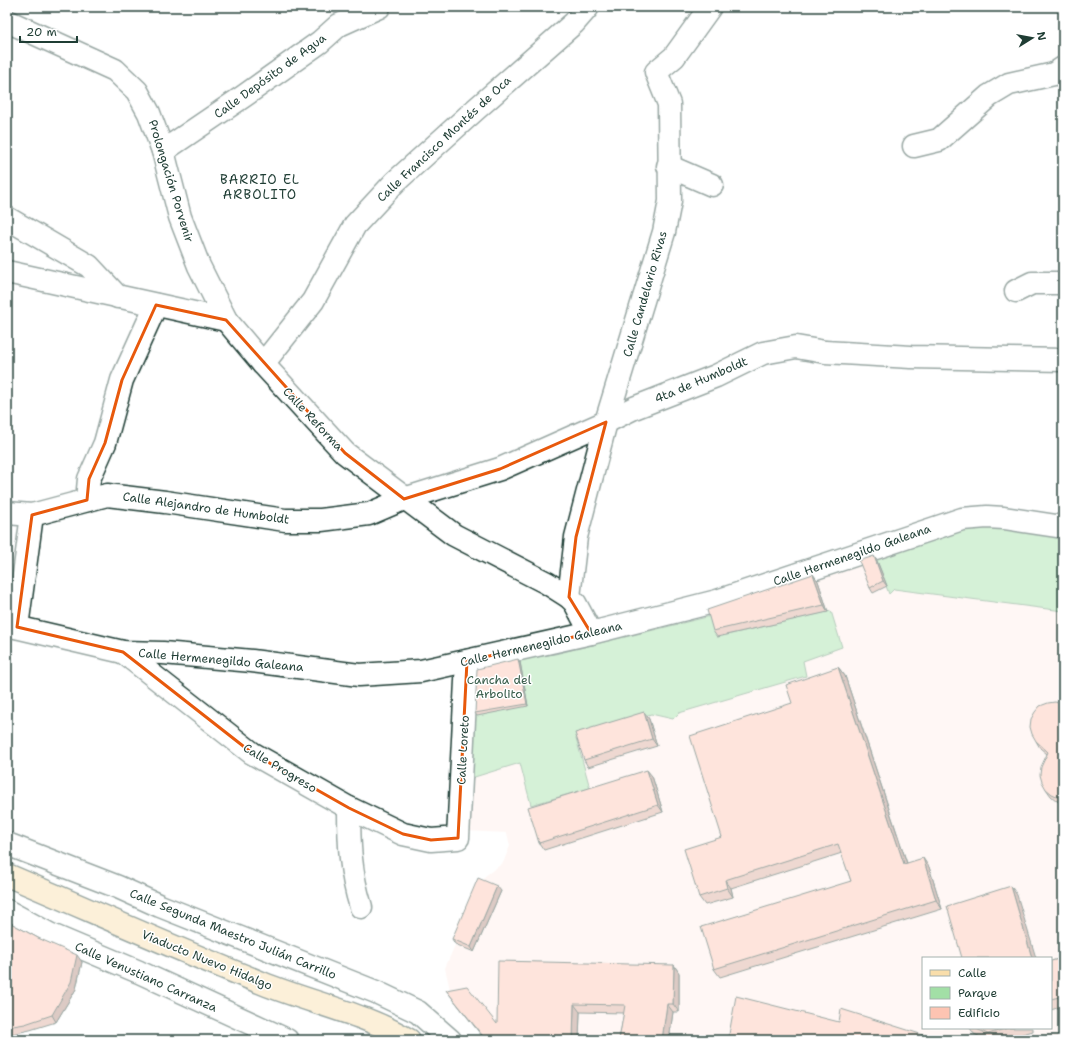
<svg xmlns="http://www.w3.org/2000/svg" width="1070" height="1047" font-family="'Shantell Sans',sans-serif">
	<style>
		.built { fill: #feede8; fill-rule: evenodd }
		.green { fill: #a2dfa6; stroke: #608e6d }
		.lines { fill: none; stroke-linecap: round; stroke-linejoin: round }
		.minor-casing { stroke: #1f3d34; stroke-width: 25 }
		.major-casing { stroke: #1f3d34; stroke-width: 25 }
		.minor { stroke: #fff; stroke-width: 22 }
		.major { stroke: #f9deab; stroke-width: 22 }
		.wall { fill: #daa999; stroke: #1f3d34 }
		.shaded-wall { fill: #b1897d; stroke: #1f3d34 }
		.building { fill: #fdc4b2; stroke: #1f3d34 }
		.marked { fill: none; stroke: #e8590c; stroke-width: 3; stroke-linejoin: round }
		.labels { text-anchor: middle; stroke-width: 3; stroke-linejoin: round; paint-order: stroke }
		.street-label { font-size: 12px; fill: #1f3d34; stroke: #fff }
		.park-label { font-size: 12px; fill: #395d4b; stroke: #fff }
		.neighbourhood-label { font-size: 13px; letter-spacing: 1px; fill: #1f3d34; stroke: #fff }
	</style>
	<rect width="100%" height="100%" fill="#fff"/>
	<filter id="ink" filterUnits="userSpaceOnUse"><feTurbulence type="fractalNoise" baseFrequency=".025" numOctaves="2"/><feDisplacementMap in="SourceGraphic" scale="8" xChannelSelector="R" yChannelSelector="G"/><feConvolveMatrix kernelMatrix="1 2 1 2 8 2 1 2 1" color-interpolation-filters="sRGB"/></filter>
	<g filter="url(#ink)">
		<path class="built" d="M 1063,535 L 1063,1040 L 485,1040 L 452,998 L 445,968 L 485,876 L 503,863 L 510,846 L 507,833 L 464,831 L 468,779 L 711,616 L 875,556 ZM 923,958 L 1051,958 L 1051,1028 L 923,1028 Z"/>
		<g class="green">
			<polygon points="966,527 1032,530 1063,535 1063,611 894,589 889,594 875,556"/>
			<polygon points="831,611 842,647 803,661 806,676 679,713 673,719 651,714 576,738 590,788 531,805 520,763 468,779 474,667 555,654 711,616 718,637"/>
		</g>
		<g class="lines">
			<defs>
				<g id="minor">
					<polyline points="7,21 115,70 137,91 149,113 163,151 180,217 199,266 226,320 263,364 345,453 454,535 547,583 569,597 575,603 591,633"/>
					<polyline points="914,146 939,140 989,96 1009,84 1054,74 1063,68"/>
					<polyline points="163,151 244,96 320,42 339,25 379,7"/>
					<polyline points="668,166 712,185"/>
					<polyline points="7,218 89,266 118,297"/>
					<polyline points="7,272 226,320"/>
					<polyline points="1016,291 1032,283 1063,283"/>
					<polyline points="263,364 313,301 355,225 395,182 475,110 574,23 588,7"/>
					<polyline points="87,500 89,479 105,443 122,380 156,305"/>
					<polyline points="7,513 32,515 107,495 165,502 285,520 321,520 369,514 404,499 500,469 606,422 634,408 716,376 763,353 796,347 825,352 911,357 1063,360"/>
					<polyline points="569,597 576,537 606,422 664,232 670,201 669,104 656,72 674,57 710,7"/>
					<polyline points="7,625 123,652 163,653 252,661 359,675 421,671 591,633 717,601 962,519 987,517 1004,518 1063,527"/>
					<polyline points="17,627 32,515"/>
					<polyline points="123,652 252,753 349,808 403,834 431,840 458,838 467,661"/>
					<path d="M 349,808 C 349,843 350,872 361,907"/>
					<polyline points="7,844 118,887 160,906 376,992 418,1012 450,1040"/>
					<polyline points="7,911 49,934 139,972 287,1040"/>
				</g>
				<path id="major" d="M 7,875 C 92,911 176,949 262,983 C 311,1003 363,1013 409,1040"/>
			</defs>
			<use href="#minor" class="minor-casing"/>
			<use href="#major" class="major-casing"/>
			<use href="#minor" class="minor"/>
			<use href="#major" class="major"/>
		</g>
		<g class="wall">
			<polygon points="877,561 887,586 873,593 870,588"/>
			<polygon points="818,581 828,612 717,637 713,631"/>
			<polygon points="520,662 528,706 477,716 475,713"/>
			<polygon points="838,667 845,676 907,863 929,867 942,909 720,977 714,969 851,881 842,853 731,888 733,897 705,905 699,897 722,837 792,703"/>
			<polygon points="1063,704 1063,803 1057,801 1051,796 1046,789 1047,754 1040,748 1036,741"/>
			<polygon points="644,712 649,719 657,746 588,767 584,760"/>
			<polygon points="652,776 663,812 544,850 539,843"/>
			<polygon points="501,891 474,952 455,944 452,939"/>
			<polygon points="7,921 82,962 76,989 56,1022 30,1030 7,1035"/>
			<polygon points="1063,958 1063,1006 1051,1010 1051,961"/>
			<polygon points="674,965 679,973 679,1012 673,1012 669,1040 619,1040 624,1013 580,1012 579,1040 485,1040 446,990 497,1024"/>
			<polygon points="970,1028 1033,1028 1033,1031 1003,1040 987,1040 974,1034"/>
		</g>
		<g class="shaded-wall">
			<polygon points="874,556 877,561 887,586 883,581"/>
			<polygon points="813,574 818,581 828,612 824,605"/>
			<polygon points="518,659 520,662 528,706 527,704"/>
			<polygon points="838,667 845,676 910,873 904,864"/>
			<polygon points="644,712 649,719 657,746 652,739"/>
			<polygon points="647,770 652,776 663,812 658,805"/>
			<polygon points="923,858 929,867 942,909 936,900"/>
			<polygon points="725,880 731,888 733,897 727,888"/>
			<polygon points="497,886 501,891 474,952 471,947"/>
			<polygon points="1011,886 1017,895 1036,958 1032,958"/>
			<polygon points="77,955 82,962 76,989 56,1022 52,1015"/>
			<polygon points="674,965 679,973 679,1012 673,1004"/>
			<polygon points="574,1004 580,1012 579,1040 573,1040"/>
			<polygon points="667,1004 673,1012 669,1040 662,1040"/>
		</g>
		<g class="building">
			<polygon points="874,556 883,581 870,588 859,561"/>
			<polygon points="813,574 824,605 713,631 707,610"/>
			<polygon points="518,659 527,704 475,713 477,669"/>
			<polygon points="838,667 904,864 923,858 936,900 714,969 701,927 851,881 838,844 725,880 727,888 699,897 684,849 722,837 690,736 792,703 786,685"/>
			<polygon points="1055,702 1063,704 1063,797 1059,797 1052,794 1046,789 1042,782 1040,775 1041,767 1048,752 1036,741 1032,734 1030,727 1031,719 1035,712 1040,706 1048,703"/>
			<polygon points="644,712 652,739 584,760 575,733"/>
			<polygon points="647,770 658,805 539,843 528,807"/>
			<polygon points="478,878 497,886 471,947 452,939"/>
			<polygon points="1011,886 1032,958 962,958 947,906"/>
			<polygon points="7,921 38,938 77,955 71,982 52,1015 25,1024 7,1027"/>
			<polygon points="1063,958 1063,996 1051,999 1051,961"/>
			<polygon points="498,961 674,965 673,1004 667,1004 662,1040 619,1040 625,1005 574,1004 573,1040 486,1040 446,990 467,986 497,1024"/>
			<polygon points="736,996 839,1022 841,1009 936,1039 935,1040 728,1040"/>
			<polygon points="974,1028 1008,1028 988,1034"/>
		</g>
	</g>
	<path d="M0 0H1070V1047H0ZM 156,305 L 226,320 L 345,453 L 404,499 L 500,469 L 606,422 L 576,537 L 569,597 L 591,633 L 467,661 L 458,838 L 431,840 L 403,834 L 349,808 L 252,753 L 123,652 L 17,627 L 32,515 L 87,500 L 89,479 L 105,443 L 122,380 Z" fill="#fff" fill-opacity=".55" fill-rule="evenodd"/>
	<path class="marked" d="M 156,305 L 226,320 L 345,453 L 404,499 L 500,469 L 606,422 L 576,537 L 569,597 L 591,633 L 467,661 L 458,838 L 431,840 L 403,834 L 349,808 L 252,753 L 123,652 L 17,627 L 32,515 L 87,500 L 89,479 L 105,443 L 122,380 Z"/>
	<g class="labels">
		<g class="street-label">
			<text transform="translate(270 76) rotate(-36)" y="4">Calle Depósito de Agua</text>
			<text transform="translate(444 139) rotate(-43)" y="4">Calle Francisco Montés de Oca</text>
			<text transform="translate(171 181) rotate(73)" y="4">Prolongación Porvenir</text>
			<text transform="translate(645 294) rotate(-74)" y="4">Calle Candelario Rivas</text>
			<text transform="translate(701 380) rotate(-23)" y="4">4ta de Humboldt</text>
			<text transform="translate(313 419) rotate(47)" y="4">Calle Reforma</text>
			<text transform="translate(206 508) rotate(8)" y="4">Calle Alejandro de Humboldt</text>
			<text transform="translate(852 555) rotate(-19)" y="4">Calle Hermenegildo Galeana</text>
			<text transform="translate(541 644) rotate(-13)" y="4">Calle Hermenegildo Galeana</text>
			<text transform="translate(221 660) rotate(5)" y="4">Calle Hermenegildo Galeana</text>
			<text transform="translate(463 750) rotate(-87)" y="4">Calle Loreto</text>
			<text transform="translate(280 768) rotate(31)" y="4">Calle Progreso</text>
			<text transform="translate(233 934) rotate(22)" y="4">Calle Segunda Maestro Julián Carrillo</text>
			<text transform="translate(207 960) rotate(22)" y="4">Viaducto Nuevo Hidalgo</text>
			<text transform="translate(146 977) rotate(24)" y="4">Calle Venustiano Carranza</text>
		</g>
		<g class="park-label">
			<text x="499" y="684">Cancha del<tspan x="499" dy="14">Arbolito</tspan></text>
		</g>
		<g class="neighbourhood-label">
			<text x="260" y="184">BARRIO EL<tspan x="260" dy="15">ARBOLITO</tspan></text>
		</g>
	</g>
	<rect width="1070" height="1047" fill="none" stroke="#fff" stroke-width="24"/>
	<rect x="12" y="12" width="1046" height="1023" fill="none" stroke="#1f3d34" stroke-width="1.5" filter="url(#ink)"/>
	<rect x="922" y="957" width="130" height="72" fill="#ffffff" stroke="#a5b1ae"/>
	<rect x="930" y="970" width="20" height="6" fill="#f9deab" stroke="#a5b1ae"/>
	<text x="958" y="977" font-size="12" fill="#1f3d34">Calle</text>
	<rect x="930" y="987" width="20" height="12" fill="#a2dfa6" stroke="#a5b1ae"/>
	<text x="958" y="997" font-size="12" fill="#1f3d34">Parque</text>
	<rect x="930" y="1007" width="20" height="12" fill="#fdc4b2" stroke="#a5b1ae"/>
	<text x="958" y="1017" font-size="12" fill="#1f3d34">Edificio</text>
	<g transform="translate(1032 38) rotate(79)" stroke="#ffffff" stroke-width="3" paint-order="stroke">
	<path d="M0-3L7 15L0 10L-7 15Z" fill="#1f3d34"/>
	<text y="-6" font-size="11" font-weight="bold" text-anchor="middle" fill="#1f3d34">N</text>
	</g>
	<path d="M20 36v6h57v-6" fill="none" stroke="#1f3d34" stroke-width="2"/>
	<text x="26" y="36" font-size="12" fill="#1f3d34" stroke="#ffffff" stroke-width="3" paint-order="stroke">20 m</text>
</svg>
